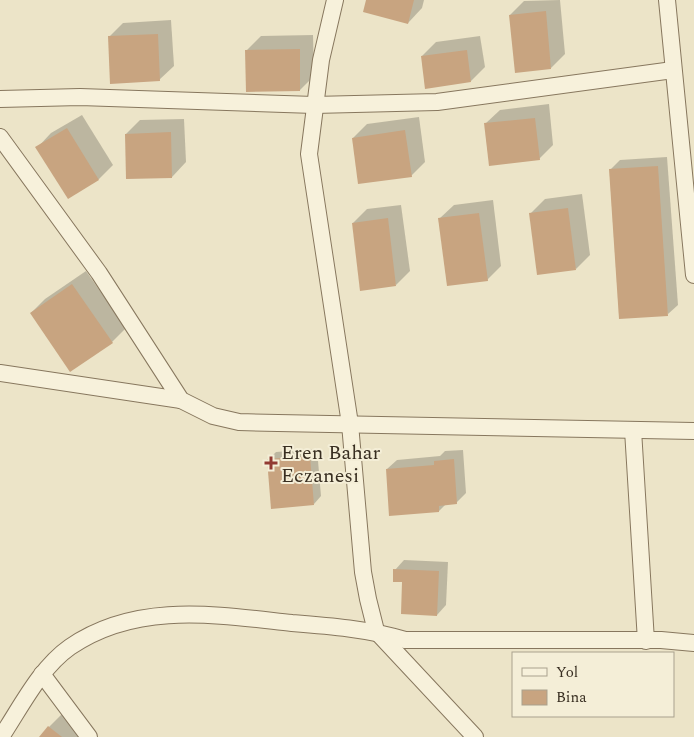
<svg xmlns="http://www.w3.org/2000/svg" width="694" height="737" font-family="Spectral,serif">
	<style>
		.shadow { fill: #0003 }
		.building { fill: #c8a480 }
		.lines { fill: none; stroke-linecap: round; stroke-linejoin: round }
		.street-casing { stroke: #87775e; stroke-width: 18 }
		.street { stroke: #f7f1db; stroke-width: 16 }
		.poi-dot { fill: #923a32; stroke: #f4eed7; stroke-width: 2 }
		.labels { text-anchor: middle; stroke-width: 4; stroke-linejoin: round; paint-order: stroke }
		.poi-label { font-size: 20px; fill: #382e21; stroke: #f4eed7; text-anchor: start }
	</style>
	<rect width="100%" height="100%" fill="#ece4c8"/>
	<g class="shadow">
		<polygon points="367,0 424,0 422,8 408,23"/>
		<polygon points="560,0 565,54 551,68 510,15 524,1"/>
		<polygon points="171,20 174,66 159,80 109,37 123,23"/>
		<polygon points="313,35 314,76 300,90 247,50 261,36"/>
		<polygon points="480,36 485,67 471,81 422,56 436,42"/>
		<polygon points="549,104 553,145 539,159 485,124 500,110"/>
		<polygon points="82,115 113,165 99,179 68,197 37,148 51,133"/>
		<polygon points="419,117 425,162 411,176 353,138 367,124"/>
		<polygon points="184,119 186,162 172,177 126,134 140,120"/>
		<polygon points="667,157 678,305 668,314 610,170 620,160"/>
		<polygon points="582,194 590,255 576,269 531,213 545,199"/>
		<polygon points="493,200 501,266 487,280 439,219 454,205"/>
		<polygon points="401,205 410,271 396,285 353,223 367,209"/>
		<polygon points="86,271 126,328 112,342 31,313 45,299"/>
		<polygon points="317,449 321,496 314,504 268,460 276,452"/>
		<polygon points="463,450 466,493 456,503 446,504 439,511 387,469 397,460 440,456 445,451"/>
		<polygon points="404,560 448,562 446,605 437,615 395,570"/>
		<polygon points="63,713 85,737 41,737 49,727"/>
	</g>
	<g class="building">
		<polygon points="366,0 414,0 408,24 363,12"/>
		<polygon points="546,11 551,69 515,73 509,15"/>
		<polygon points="158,34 160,81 110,84 108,36"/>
		<polygon points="300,49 300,91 246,92 245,50"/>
		<polygon points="467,50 471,82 425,89 421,56"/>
		<polygon points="535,118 540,160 489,166 484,123"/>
		<polygon points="67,128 99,180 68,199 35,147"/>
		<polygon points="405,130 412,177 358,184 352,138"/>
		<polygon points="171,132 172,178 126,179 125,134"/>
		<polygon points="658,166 668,316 619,319 609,169"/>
		<polygon points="568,208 576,270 537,275 529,213"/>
		<polygon points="479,213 488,281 447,286 438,218"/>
		<polygon points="388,218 396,286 360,291 352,223"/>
		<polygon points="72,284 113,343 70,372 30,313"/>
		<polygon points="310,456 314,505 271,509 267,459"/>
		<polygon points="454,459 457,504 439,506 439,512 389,516 386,469 434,465 434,461"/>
		<polygon points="393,569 439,571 437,616 401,614 402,582 393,582"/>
		<polygon points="48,726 62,737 39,737"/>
	</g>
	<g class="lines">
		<defs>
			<g id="street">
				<polyline points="335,0 321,60 309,154 350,424 363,572 368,599 376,631 475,737"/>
				<polyline points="667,0 694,275"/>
				<polyline points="0,99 80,97 314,105 437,102 673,70"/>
				<polyline points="0,137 99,273 181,400 213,416 239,422 278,423 694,431"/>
				<polyline points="0,373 181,400"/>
				<polyline points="633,430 646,641"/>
				<polyline points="42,674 89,737"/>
				<path d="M 1,737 C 21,707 40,668 70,647 C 137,601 217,615 292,623 C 330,626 368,629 405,640 L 661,640 L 694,643"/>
			</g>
		</defs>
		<use href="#street" class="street-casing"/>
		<use href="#street" class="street"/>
	</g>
	<path class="poi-dot" d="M268.5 455.5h5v5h5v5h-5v5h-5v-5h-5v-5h5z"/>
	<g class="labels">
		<g class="poi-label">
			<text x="281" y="459">Eren Bahar<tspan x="281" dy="23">Eczanesi</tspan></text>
		</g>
	</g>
	<rect x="512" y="652" width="162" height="65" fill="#f4eed7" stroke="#a9a18e"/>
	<rect x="522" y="668" width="25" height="8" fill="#f7f1db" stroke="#a9a18e"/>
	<text x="556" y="677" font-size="15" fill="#382e21">Yol</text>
	<rect x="522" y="690" width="25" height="15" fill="#c8a480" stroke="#a9a18e"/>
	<text x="556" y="702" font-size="15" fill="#382e21">Bina</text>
</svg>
